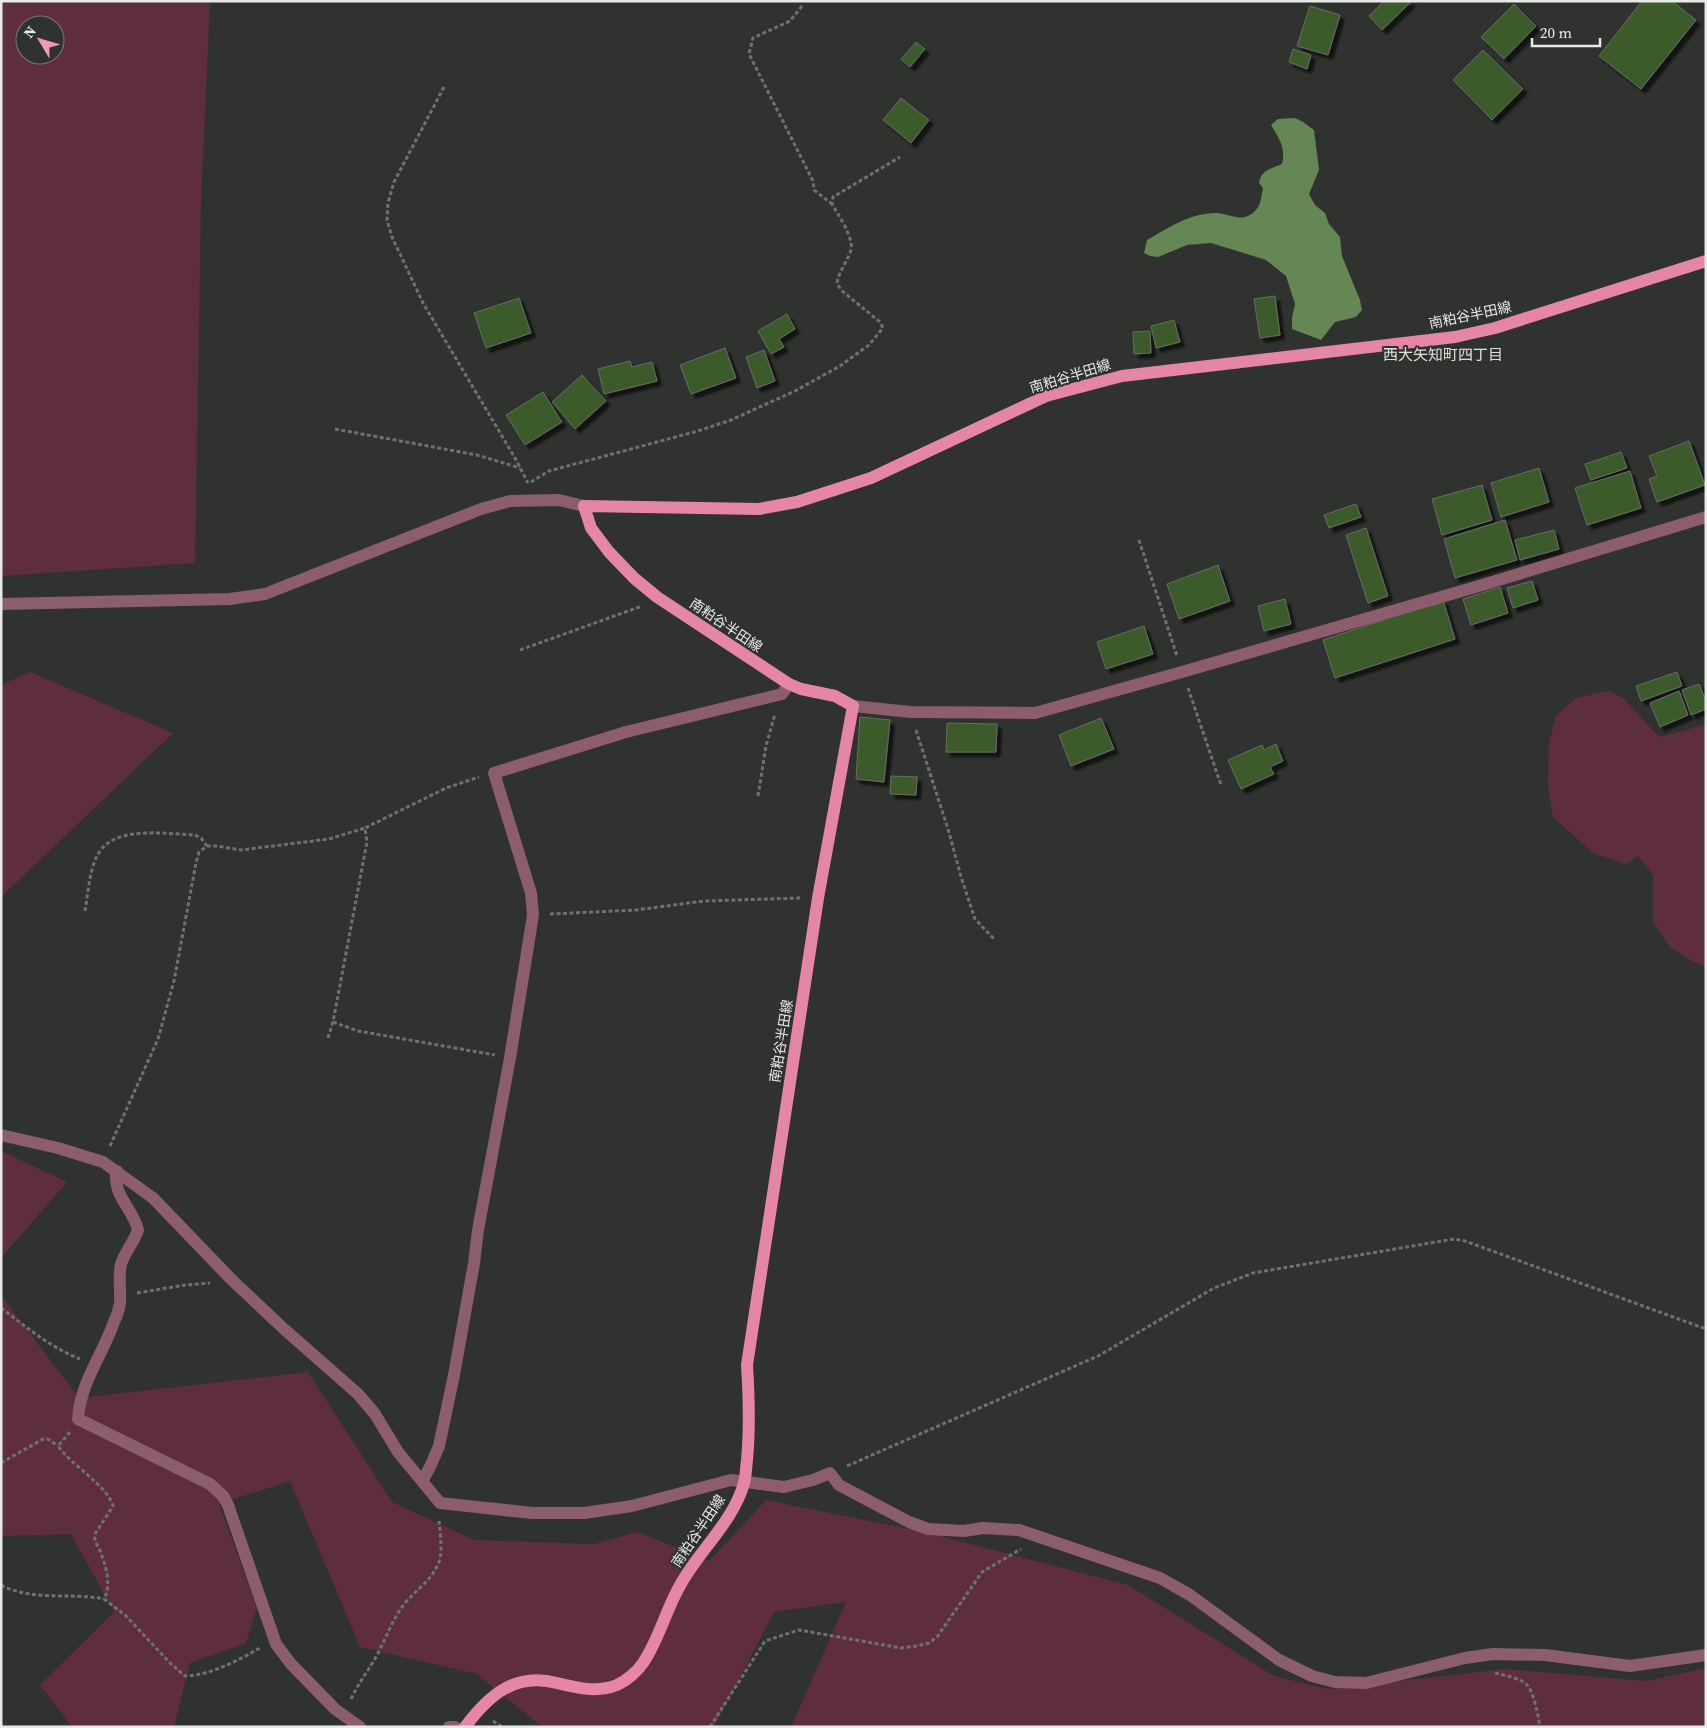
<svg xmlns="http://www.w3.org/2000/svg" width="1707" height="1728" font-family="'Source Serif 4','Noto Sans JP',serif">
	<style>
		.green { fill: #5e2e40; fill-rule: evenodd }
		.water { fill: #648753 }
		.building { fill: #3b5c29; stroke: #696c67; filter: url(#shadow) }
		.lines { fill: none; stroke-linecap: round; stroke-linejoin: round }
		.path { stroke: #6e716d; stroke-width: 3; stroke-dasharray: 4 2.5; stroke-linecap: butt }
		.minor { stroke: #8c5d6d; stroke-width: 12 }
		.major { stroke: #e585a7; stroke-width: 12 }
		.labels { text-anchor: middle; stroke-width: 4; stroke-linejoin: round; paint-order: stroke }
		.street-label { font-size: 14px; fill: #e8eae7; stroke: #2f322e }
		.neighbourhood-label { font-size: 15px; fill: #dde1db; stroke: #2f322e }
	</style>
	<defs>
		<filter id="shadow"><feDropShadow dx="4.5" dy="4.5" stdDeviation="1" flood-color="#0009"/></filter>
	</defs>
	<rect width="100%" height="100%" fill="#2f322e"/>
	<g class="green">
		<path d="M 1,1 L 210,1 L 201,203 L 195,563 L 1,576 ZM 25,25 L 55,25 L 55,55 L 25,55 Z"/>
		<polygon points="30,672 173,733 1,897 1,685"/>
		<polygon points="1610,691 1624,699 1659,737 1680,732 1706,724 1706,967 1694,962 1670,947 1653,921 1653,875 1638,856 1626,864 1593,853 1553,817 1548,786 1549,743 1556,716 1576,698"/>
		<polygon points="1,1151 67,1182 1,1258"/>
		<polygon points="1,1295 79,1398 308,1372 392,1502 474,1540 594,1544 638,1532 709,1561 766,1500 924,1532 1128,1585 1274,1676 1328,1689 1505,1669 1646,1681 1706,1668 1706,1727 791,1727 846,1602 774,1612 714,1727 542,1727 477,1674 360,1647 290,1481 219,1504 257,1608 246,1643 190,1663 174,1727 72,1727 40,1685 114,1612 71,1534 1,1536"/>
	</g>
	<path class="water" d="M 1295,118 L 1303,122 L 1314,130 L 1319,170 L 1309,194 L 1315,205 L 1325,213 L 1329,224 L 1340,237 L 1342,256 L 1360,300 L 1362,310 L 1356,317 L 1335,322 L 1321,340 L 1292,329 L 1292,318 L 1295,304 L 1286,276 L 1266,260 L 1211,243 L 1187,245 L 1158,257 L 1150,256 L 1144,253 L 1147,240 C 1168,228 1190,213 1216,213 C 1228,213 1241,223 1253,213 C 1261,207 1261,197 1263,188 L 1259,183 C 1261,170 1271,169 1282,164 C 1286,148 1279,138 1271,125 L 1278,119 Z"/>
	<g class="building">
		<polygon points="1384,1 1412,1 1382,30 1369,16"/>
		<polygon points="1642,1 1672,1 1696,20 1641,89 1599,56"/>
		<polygon points="1514,4 1536,26 1504,59 1481,37"/>
		<polygon points="1310,6 1340,15 1328,55 1297,46"/>
		<polygon points="916,42 925,49 910,67 901,59"/>
		<polygon points="1293,49 1311,55 1307,69 1289,62"/>
		<polygon points="1483,50 1523,89 1492,120 1453,80"/>
		<polygon points="901,98 929,120 911,143 883,120"/>
		<polygon points="1275,296 1280,335 1260,338 1254,299"/>
		<polygon points="519,298 531,333 486,348 474,313"/>
		<polygon points="787,314 795,329 779,339 784,347 771,354 758,331"/>
		<polygon points="1174,320 1180,342 1156,348 1151,326"/>
		<polygon points="1150,331 1151,353 1134,354 1133,332"/>
		<polygon points="725,348 736,378 691,394 680,365"/>
		<polygon points="764,350 775,381 757,388 746,357"/>
		<polygon points="630,361 632,367 652,362 657,381 604,394 598,369"/>
		<polygon points="582,375 606,401 575,429 552,402"/>
		<polygon points="543,392 562,422 525,445 506,415"/>
		<polygon points="1689,441 1705,485 1657,502 1649,479 1657,476 1649,456"/>
		<polygon points="1621,452 1627,468 1591,480 1585,464"/>
		<polygon points="1539,468 1549,502 1501,517 1491,483"/>
		<polygon points="1630,471 1641,508 1587,525 1575,488"/>
		<polygon points="1482,485 1492,520 1442,535 1432,499"/>
		<polygon points="1356,504 1361,517 1329,528 1324,515"/>
		<polygon points="1505,520 1517,560 1455,578 1444,539"/>
		<polygon points="1366,528 1388,596 1368,603 1346,535"/>
		<polygon points="1554,530 1559,549 1520,560 1515,540"/>
		<polygon points="1218,565 1230,601 1179,619 1167,584"/>
		<polygon points="1532,581 1538,600 1513,608 1507,588"/>
		<polygon points="1500,587 1508,613 1471,625 1463,599"/>
		<polygon points="1285,599 1291,624 1264,631 1258,606"/>
		<polygon points="1443,600 1455,639 1335,678 1323,640"/>
		<polygon points="1144,626 1153,654 1106,669 1097,642"/>
		<polygon points="1677,672 1682,686 1641,701 1636,686"/>
		<polygon points="1699,684 1706,701 1706,709 1691,715 1682,690"/>
		<polygon points="1679,691 1688,715 1660,727 1650,703"/>
		<polygon points="860,717 890,720 884,782 856,779"/>
		<polygon points="1101,718 1114,749 1071,766 1059,735"/>
		<polygon points="947,723 997,724 996,752 946,752"/>
		<polygon points="1276,744 1283,761 1270,767 1274,774 1241,789 1228,760 1262,745 1264,750"/>
		<polygon points="891,776 917,777 916,795 890,794"/>
	</g>
	<g class="lines">
		<g class="path">
			<polyline points="802,6 790,21 753,38 749,54 813,181 814,190 832,204"/>
			<polyline points="444,87 394,182 388,203 387,220 392,237 423,303 515,458 528,483"/>
			<polyline points="335,429 477,455 520,468"/>
			<path d="M 531,482 L 549,471 L 698,431 L 731,420 L 795,391 L 840,366 L 869,345 L 883,328 L 880,322 L 841,290 L 837,283 C 839,271 847,262 851,250 C 854,237 838,215 832,204 L 833,197 L 900,157"/>
			<polyline points="1139,540 1177,656"/>
			<polyline points="520,650 642,606"/>
			<polyline points="1188,688 1221,785"/>
			<polyline points="916,730 948,829 962,880 975,919 995,940"/>
			<polyline points="758,796 766,746 775,714"/>
			<path d="M 85,911 C 88,894 89,874 96,858 C 110,824 165,834 195,835 L 201,838 L 207,846"/>
			<polyline points="550,914 636,910 704,901 800,898"/>
			<polyline points="333,1022 358,1031 495,1055"/>
			<polyline points="328,1038 333,1022 367,842 365,828 446,788 479,777"/>
			<polyline points="110,1146 158,1039 174,981 196,863 199,852 207,846 217,846 241,850 329,839 365,828"/>
			<polyline points="137,1293 185,1285 210,1283"/>
			<path d="M 1,1308 C 26,1327 50,1347 80,1359"/>
			<path d="M 70,1432 L 58,1446 C 71,1465 108,1486 113,1506 L 95,1534 C 93,1542 100,1548 102,1556 C 107,1570 111,1586 104,1599 L 125,1615 L 171,1664 L 185,1676 C 211,1675 237,1661 260,1648"/>
			<polyline points="1,1463 43,1439 48,1439 58,1446"/>
			<polyline points="847,1466 1098,1356 1214,1288 1253,1273 1454,1239 1465,1241 1706,1329"/>
			<path d="M 1,1585 C 33,1602 70,1592 104,1599"/>
			<path d="M 1495,1673 C 1505,1676 1518,1677 1526,1684 C 1534,1691 1538,1716 1540,1727"/>
			<path d="M 351,1699 C 358,1684 368,1671 376,1657 C 386,1639 392,1619 405,1603 C 417,1589 432,1580 439,1562 C 443,1549 440,1534 439,1521"/>
			<polyline points="493,1721 502,1727"/>
			<polyline points="710,1727 765,1641 799,1630 901,1648 917,1646 929,1643 937,1637 982,1572 1021,1549"/>
		</g>
		<g class="minor">
			<polyline points="1,604 230,599 265,594 481,509 510,501 559,500 584,506"/>
			<polyline points="853,706 910,712 1035,713 1182,672 1479,586 1706,517"/>
			<polyline points="1,1135 58,1148 103,1162 153,1198 232,1280 284,1329 358,1394 375,1414 398,1452 440,1503 532,1513 584,1513 632,1506 731,1480 784,1487 813,1480 830,1473 839,1485 909,1522 928,1529 964,1531 983,1528 1019,1530 1160,1578 1190,1595 1279,1660 1312,1676 1335,1682 1366,1683 1465,1658 1493,1654 1545,1655 1630,1666 1706,1655"/>
			<path d="M 117,1171 C 111,1194 134,1210 138,1230 C 134,1242 125,1252 121,1264 C 118,1277 121,1290 120,1303 C 119,1309 117,1316 114,1322 C 103,1354 80,1383 78,1419 L 210,1484 L 223,1496 L 228,1505 L 276,1644 L 291,1664 L 335,1709 L 360,1727"/>
			<polyline points="423,1480 431,1465 439,1446 454,1375 474,1263 478,1230 510,1058 533,915 531,893 494,773 626,732 782,694 789,684"/>
			<polyline points="449,1727 455,1727"/>
		</g>
		<path class="major" d="M 465,1727 C 489,1695 515,1672 557,1683 C 577,1688 597,1693 617,1685 C 626,1681 637,1672 643,1663 C 660,1638 666,1608 682,1582 C 701,1549 734,1520 744,1483 C 746,1476 746,1467 747,1460 C 750,1428 749,1397 747,1365 L 818,898 L 853,706 L 835,696 L 801,689 L 789,684 L 657,597 L 634,578 L 609,552 L 591,528 L 584,506 L 759,509 L 797,502 L 871,478 L 1046,396 L 1122,376 L 1455,337 L 1495,328 L 1706,261"/>
	</g>
	<g class="labels">
		<g class="street-label">
			<text transform="translate(1470 315) rotate(-12)" y="5">南粕谷半田線</text>
			<text transform="translate(1070 376) rotate(-17)" y="5">南粕谷半田線</text>
			<text transform="translate(726 625) rotate(34)" y="5">南粕谷半田線</text>
			<text transform="translate(781 1041) rotate(-81)" y="5">南粕谷半田線</text>
			<text transform="translate(698 1531) rotate(-56)" y="5">南粕谷半田線</text>
		</g>
		<g class="neighbourhood-label">
			<text x="1443" y="360">西大矢知町四丁目</text>
		</g>
	</g>
	<rect width="1707" height="1728" fill="none" stroke="#e8eae7" stroke-width="5"/>
	<g transform="translate(40 40) rotate(308)"><circle r="24" fill="#2f322e" stroke="#797c78"/>
	<path d="M0-4L9 19L0 12L-9 19Z" fill="#ef9ab8"/>
	<text y="-8" font-size="14" font-weight="bold" text-anchor="middle" fill="#e8eae7">N</text>
	</g>
	<path d="M1532 38v8h68v-8" fill="none" stroke="#e8eae7" stroke-width="2.5"/>
	<text x="1540" y="38" font-size="15" fill="#e8eae7" stroke="#2f322e" stroke-width="4" paint-order="stroke">20 m</text>
</svg>
